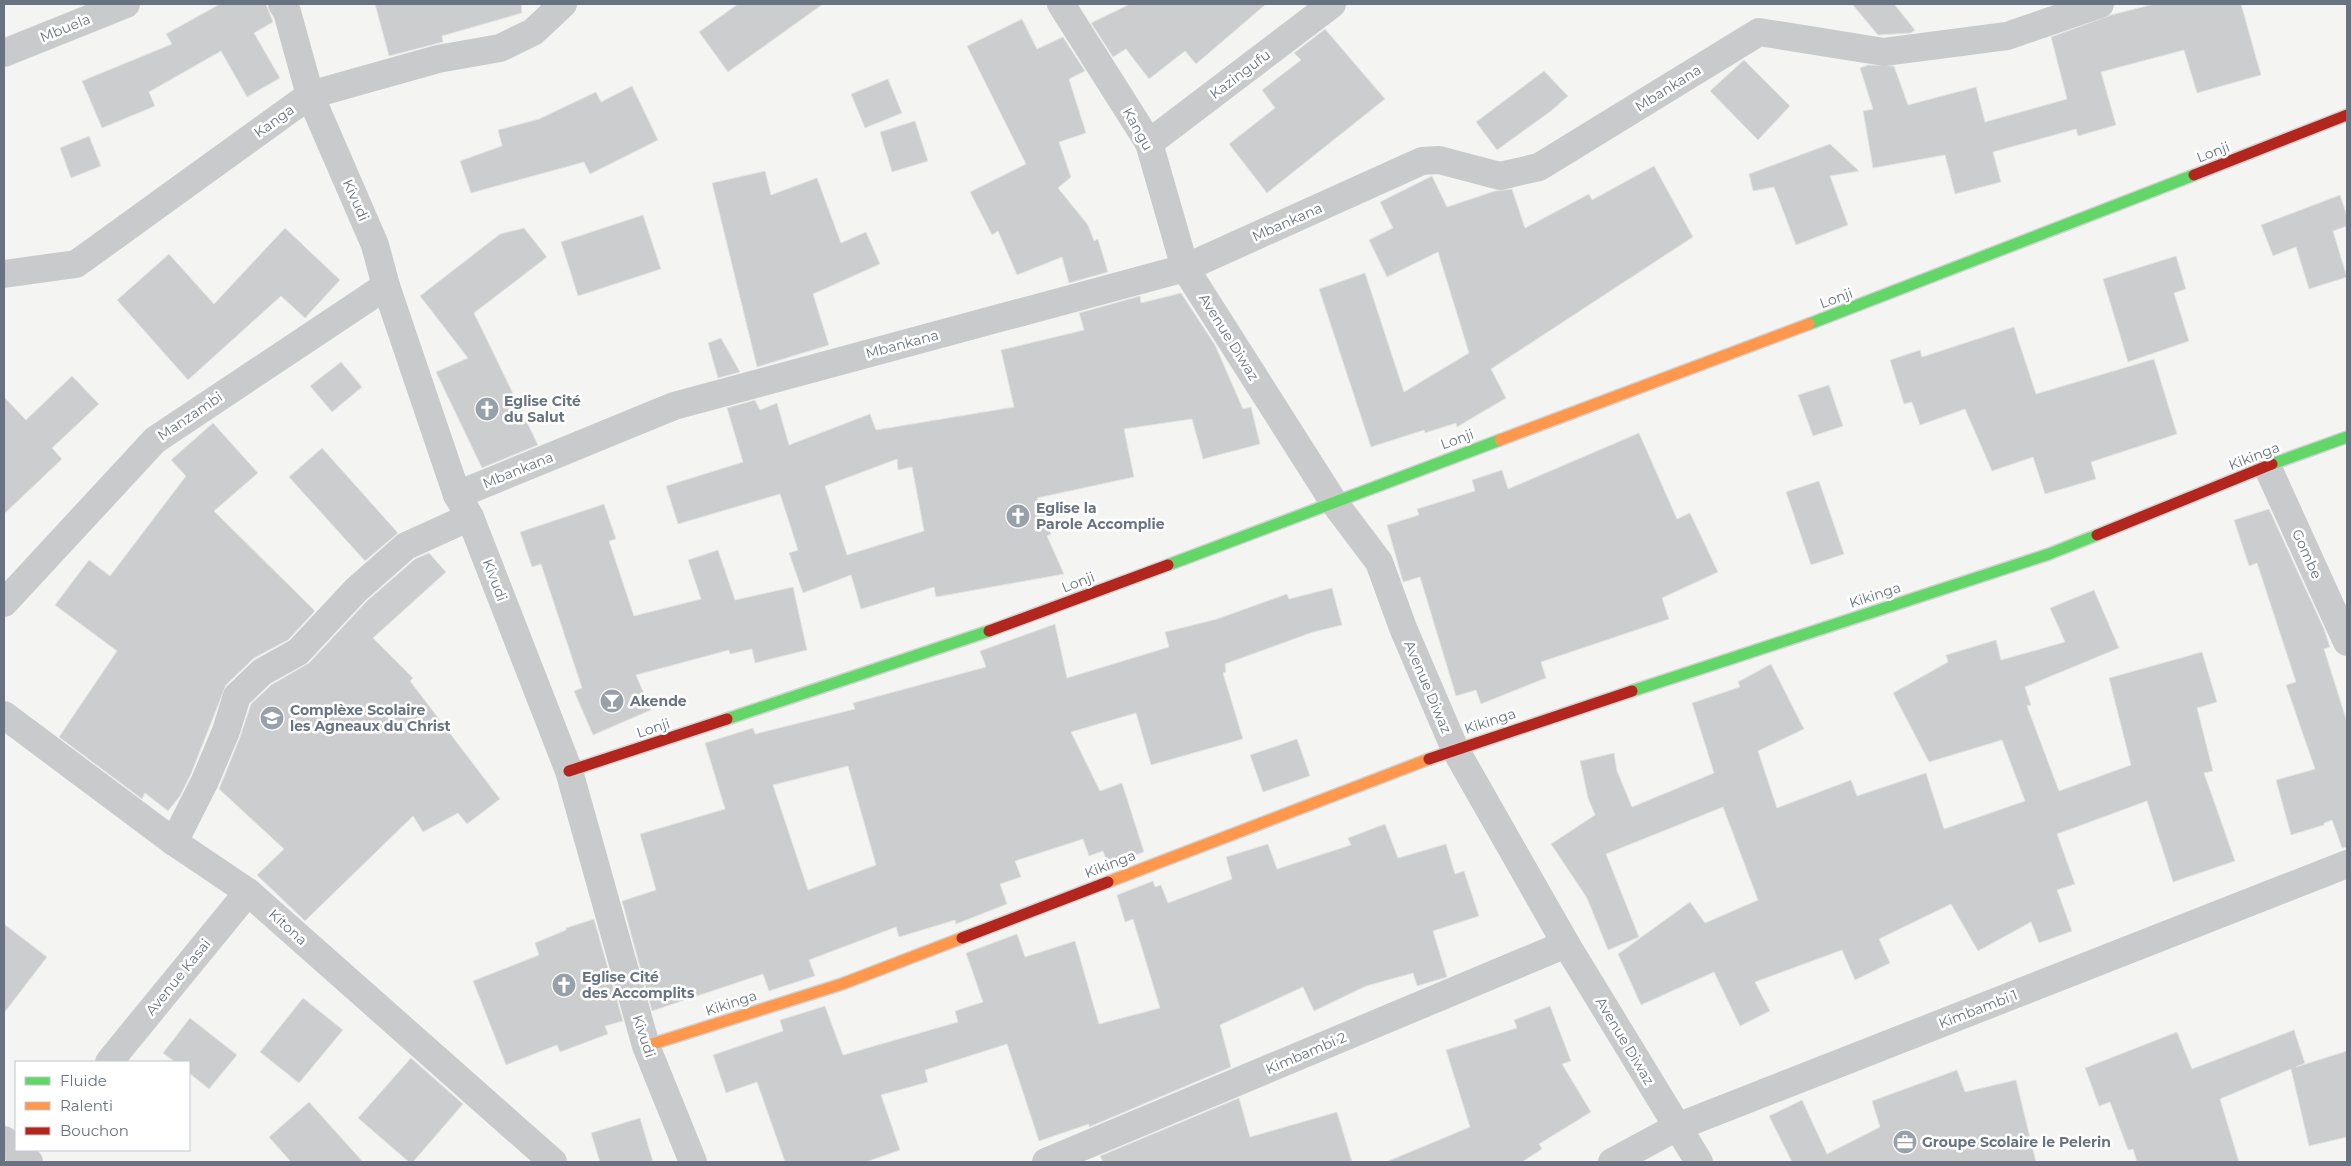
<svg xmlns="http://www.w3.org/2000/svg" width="2351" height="1166" font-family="Montserrat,sans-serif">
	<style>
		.building { fill: #cccdce; stroke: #e4e4e3; fill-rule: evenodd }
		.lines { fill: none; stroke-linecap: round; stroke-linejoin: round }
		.fast-casing { stroke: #d1d2d2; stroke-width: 14 }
		.slow-casing { stroke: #d1d2d2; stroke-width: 14 }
		.jam-casing { stroke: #d1d2d2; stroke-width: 14 }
		.street { stroke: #c9cacb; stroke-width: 28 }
		.fast { stroke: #63d668; stroke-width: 11 }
		.slow { stroke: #ff974d; stroke-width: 11 }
		.jam { stroke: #b3261e; stroke-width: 11 }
		.labels { text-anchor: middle; stroke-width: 5; stroke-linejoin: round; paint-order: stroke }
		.street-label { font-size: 14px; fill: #677381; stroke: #fff }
		.poi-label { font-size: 14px; font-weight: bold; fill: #677381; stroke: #fff; text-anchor: start }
	</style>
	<rect width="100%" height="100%" fill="#f4f4f3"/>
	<g class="building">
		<polygon points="220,4 266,4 273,22 254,33 280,78 247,97 221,51 149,92 155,106 102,128 82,81 172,44 166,34"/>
		<polygon points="375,4 521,4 522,13 442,36 443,42 389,56"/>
		<polygon points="738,4 823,4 728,72 699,32"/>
		<polygon points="1130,4 1266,4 1196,64 1185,51 1149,79 1126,49 1113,57 1091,23"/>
		<polygon points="1852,4 1894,4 1915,30 1911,33 1878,35"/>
		<polygon points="2154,4 2241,4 2261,75 2197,93 2184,50 2101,72 2116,125 2078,136 2076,129 1993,152 2001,182 1955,194 1945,155 1873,168 1863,111 1873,109 1860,68 1868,65 1894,66 1908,105 1976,87 1985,122 2067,99 2051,37 2111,15"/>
		<polygon points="1022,19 1037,49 1063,37 1085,71 1069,79 1086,133 1059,142 1071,177 1058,188 1088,225 1094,241 1098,239 1108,272 1069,283 1062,257 1017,275 998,231 992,235 970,192 1026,164 967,46"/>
		<polygon points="1325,29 1385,99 1267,193 1229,144 1275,108 1262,90 1301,60 1294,53"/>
		<polygon points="1744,60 1790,106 1758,140 1710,91"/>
		<polygon points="1544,71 1568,96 1551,111 1497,150 1476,122"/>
		<polygon points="888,79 902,113 865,128 851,94"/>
		<polygon points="632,86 658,140 590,174 584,162 471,193 460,161 502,146 498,130 539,119 596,92 601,102"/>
		<polygon points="915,121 928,161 892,172 880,132"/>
		<polygon points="89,136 101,166 71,178 60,148"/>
		<polygon points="1830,144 1859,171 1830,176 1848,225 1796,245 1774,187 1753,191 1749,174"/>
		<polygon points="1654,166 1693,237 1491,369 1506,398 1457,427 1456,423 1425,433 1424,430 1371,447 1319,289 1365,273 1404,392 1469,353 1438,252 1387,277 1369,240 1393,228 1380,202 1432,176 1447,207 1495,191 1512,189 1525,228 1589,194 1592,200"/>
		<polygon points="765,171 771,195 817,178 841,243 866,232 880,264 813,294 829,345 757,367 712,183"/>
		<polygon points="2340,195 2347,216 2347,226 2333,231 2347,277 2309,289 2296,247 2273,256 2261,225"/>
		<polygon points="643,215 661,269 578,296 561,242"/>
		<polygon points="285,228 340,280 305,318 281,296 188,380 117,300 169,254 214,304"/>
		<polygon points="524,228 547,257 474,313 538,445 482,468 436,372 468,358 420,296 500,234"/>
		<polygon points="2176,256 2186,289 2174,293 2189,341 2128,362 2103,279"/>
		<path d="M 1181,293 L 1215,345 L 1243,409 L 1251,407 L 1260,444 L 1203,459 L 1192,419 L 1124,429 L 1134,477 L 1037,498 L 1051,534 L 1047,536 L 1064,574 L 936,597 L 934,587 L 861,609 L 851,575 L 803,593 L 789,553 L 798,550 L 780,494 L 678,524 L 666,486 L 743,462 L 727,408 L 755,400 L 760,410 L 777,403 L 789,445 L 870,414 L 876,430 L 1014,407 L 1001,350 L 1084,330 L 1079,313 L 1140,296 L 1141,303 ZM 897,459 L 898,470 L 912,467 L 924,531 L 847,555 L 825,486 Z"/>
		<polygon points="2014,327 2036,394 2154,359 2177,434 2091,462 2096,479 2045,494 2033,457 1992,471 1965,409 1920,425 1912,402 1904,404 1890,360 1920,350 1922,357"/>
		<polygon points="721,338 740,372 718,378 708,343"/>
		<polygon points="341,362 362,387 332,412 310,386"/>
		<polygon points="72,376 99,404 52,448 62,459 4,514 4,397 26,420"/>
		<polygon points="1829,385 1843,426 1813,436 1798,395"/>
		<polygon points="213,423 258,473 214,511 315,611 288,640 254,658 226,685 191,774 180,796 168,811 145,793 142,799 59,737 117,651 55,605 89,560 110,576 186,476 171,460"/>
		<polygon points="1639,433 1677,519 1690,513 1718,572 1662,598 1669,619 1541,662 1546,678 1481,704 1476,690 1456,696 1420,577 1403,582 1387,525 1419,515 1417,509 1475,491 1472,480 1502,470 1508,489"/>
		<polygon points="322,448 398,533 365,561 289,477"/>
		<polygon points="1819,481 1844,554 1811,565 1786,492"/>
		<polygon points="604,504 616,539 609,541 634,616 701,599 688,560 718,550 735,600 793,587 807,650 755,663 752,649 730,654 729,650 636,675 651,710 593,735 574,691 582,688 541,564 532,567 520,532"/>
		<polygon points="2269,509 2324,629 2330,647 2324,649 2347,722 2347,847 2342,848 2332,820 2324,823 2324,825 2291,835 2276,780 2315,769 2286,685 2296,682 2257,563 2249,566 2234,520"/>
		<polygon points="429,553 446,572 373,638 413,678 410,681 500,799 467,824 458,813 423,832 413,816 305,921 257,875 284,849 219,789 240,737 251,704 271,685 309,663 367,601 415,559"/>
		<path d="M 1332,588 L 1342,625 L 1313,632 L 1225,664 L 1226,672 L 1223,673 L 1243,739 L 1151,765 L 1136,713 L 1071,732 L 1100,791 L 1122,783 L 1144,852 L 1108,865 L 1103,851 L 1089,856 L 1083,839 L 1015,861 L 1021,877 L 1000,884 L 1007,904 L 956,924 L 955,920 L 899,937 L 896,927 L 809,960 L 815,976 L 769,991 L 763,974 L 652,1011 L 622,901 L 656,890 L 640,834 L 725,809 L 705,743 L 753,728 L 755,734 L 855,709 L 853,703 L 986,667 L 980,651 L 1055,624 L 1067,678 L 1169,647 L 1165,632 L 1217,619 L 1287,594 L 1289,599 ZM 848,766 L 876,865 L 808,890 L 773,785 Z"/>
		<polygon points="2094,590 2119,648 2025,687 2031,705 2027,706 2059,791 2131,765 2109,678 2202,652 2217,702 2197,708 2213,771 2204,773 2235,861 2173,882 2147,801 2057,834 2075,884 2057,890 2072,931 2039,943 2031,922 1978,951 1951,904 1879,939 1890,963 1855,980 1842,950 1755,982 1770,1011 1740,1026 1714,972 1641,1005 1618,954 1690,902 1705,923 1758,900 1723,807 1606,854 1639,937 1608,950 1587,898 1551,844 1595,815 1588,798 1580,761 1614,753 1617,771 1632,807 1714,773 1692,703 1740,687 1738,682 1771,664 1804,729 1758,751 1777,808 1851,780 1857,796 1926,773 1944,829 2025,801 2002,740 1929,762 1893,693 1948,662 1946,655 1996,640 2001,660 2065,642 2050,608"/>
		<polygon points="1297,739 1310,776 1263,792 1250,755"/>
		<polygon points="1385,824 1398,858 1446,844 1455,874 1464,871 1479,916 1433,931 1447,977 1417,986 1413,973 1366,986 1314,1011 1303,987 1220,1025 1231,1067 1089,1127 1089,1124 1039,1141 1007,1044 925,1070 928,1082 881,1095 900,1150 866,1162 785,1162 757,1082 726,1093 713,1055 783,1031 780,1020 825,1006 843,1055 958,1022 955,1011 983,1002 966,953 1017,934 1025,957 1075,941 1099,1024 1160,1008 1133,919 1125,922 1117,895 1153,881 1155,887 1161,885 1168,903 1232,879 1226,857 1268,844 1277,869 1351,845 1348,838"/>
		<polygon points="594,919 623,1021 605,1026 608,1034 560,1052 557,1045 506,1065 473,981 539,955 535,943 566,930 566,928"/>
		<polygon points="4,924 47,957 4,1013"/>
		<polygon points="303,998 343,1030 299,1083 260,1052"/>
		<polygon points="1550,1006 1571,1061 1562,1064 1591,1112 1539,1144 1542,1149 1522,1162 1386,1162 1470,1127 1446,1050 1517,1028 1514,1020"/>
		<polygon points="190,1018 237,1055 209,1089 189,1073 189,1062 175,1062 163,1053"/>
		<polygon points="2294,1030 2305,1063 2296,1067 2347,1051 2347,1137 2309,1146 2291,1069 2220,1099 2239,1162 2137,1162 2133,1149 2128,1150 2110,1102 2099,1106 2085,1068 2177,1032 2192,1069"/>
		<polygon points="411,1058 463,1104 413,1162 409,1162 358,1118"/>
		<polygon points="1957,1070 1965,1092 2016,1080 2036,1162 1792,1162 1769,1116 1802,1100 1827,1154 1880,1127 1872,1101"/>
		<polygon points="1239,1098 1250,1137 1337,1112 1352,1162 1103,1162 1100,1156"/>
		<polygon points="309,1102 363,1162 291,1162 269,1137"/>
		<polygon points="640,1118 653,1162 600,1162 591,1133"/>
	</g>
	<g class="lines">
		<defs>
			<g id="fast">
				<polyline points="1809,324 2194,175"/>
				<polyline points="2272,464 2347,437"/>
				<polyline points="1168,565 1500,440"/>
				<polyline points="1632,691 2049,554 2097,535"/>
				<polyline points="727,719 989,631"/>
			</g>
			<g id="slow">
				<polyline points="1500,440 1809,324"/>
				<polyline points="1108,882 1429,759"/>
				<polyline points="646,1046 842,984 962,938"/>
			</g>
			<g id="jam">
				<polyline points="2194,175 2347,115"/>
				<polyline points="2097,535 2272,464"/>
				<polyline points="989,631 1168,565"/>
				<polyline points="1429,759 1632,691"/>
				<polyline points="569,771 727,719"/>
				<polyline points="962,938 1108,882"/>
			</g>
		</defs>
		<use href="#fast" class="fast-casing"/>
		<use href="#slow" class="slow-casing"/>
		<use href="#jam" class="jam-casing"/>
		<g class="street">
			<polyline points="282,4 287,12 310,95 375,245 386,286 457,495 470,517 569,771 646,1046 693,1162"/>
			<polyline points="1061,4 1149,143 1185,268 1333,501 1379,562 1403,628 1455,749 1566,944 1699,1162"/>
			<polyline points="4,53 126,4"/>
			<polyline points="1149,143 1332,4"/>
			<polyline points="4,274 76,264 310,95 438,59 500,48 533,32 563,4"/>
			<polyline points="2267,466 2347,642"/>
			<polyline points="457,495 674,406 1185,268 1422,161 1439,160 1500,176 1539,167 1759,32 1884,52 2007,36 2100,4"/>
			<polyline points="4,603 155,440 386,286"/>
			<polyline points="4,715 174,842 248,892 553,1162"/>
			<polyline points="174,842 205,781 226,731 237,696 262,672 298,652 356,590 406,546 470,517"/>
			<polyline points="109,1062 248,892"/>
			<polyline points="4,1140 29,1162"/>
			<polyline points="1046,1162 1566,944"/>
			<polyline points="1612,1162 1677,1127 2347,864"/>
		</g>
		<use href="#fast" class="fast"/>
		<use href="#slow" class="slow"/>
		<use href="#jam" class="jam"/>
	</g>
	<defs>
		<symbol id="church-disc" viewBox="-11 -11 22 22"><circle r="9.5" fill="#98a0a9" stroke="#fff"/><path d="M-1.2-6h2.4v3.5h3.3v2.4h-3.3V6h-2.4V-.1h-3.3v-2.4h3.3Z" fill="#fff"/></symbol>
		<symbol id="bar-disc" viewBox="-11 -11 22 22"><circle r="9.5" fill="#98a0a9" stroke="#fff"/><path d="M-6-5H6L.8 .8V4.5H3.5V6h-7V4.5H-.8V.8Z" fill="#fff"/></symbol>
		<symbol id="school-disc" viewBox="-11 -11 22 22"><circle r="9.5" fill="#98a0a9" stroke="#fff"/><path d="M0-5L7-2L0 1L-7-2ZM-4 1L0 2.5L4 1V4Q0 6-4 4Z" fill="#fff"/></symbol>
		<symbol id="office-disc" viewBox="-11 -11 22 22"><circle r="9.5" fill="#98a0a9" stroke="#fff"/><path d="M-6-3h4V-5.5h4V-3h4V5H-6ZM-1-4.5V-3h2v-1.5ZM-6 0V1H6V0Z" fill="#fff"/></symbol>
	</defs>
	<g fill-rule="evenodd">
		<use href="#church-disc" x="473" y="395" width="28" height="28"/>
		<use href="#church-disc" x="1004" y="502" width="28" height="28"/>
		<use href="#bar-disc" x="598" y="687" width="28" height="28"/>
		<use href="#school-disc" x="258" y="704" width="28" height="28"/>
		<use href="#church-disc" x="550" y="971" width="28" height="28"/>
		<use href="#office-disc" x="1891" y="1128" width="28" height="28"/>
	</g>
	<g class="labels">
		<g class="street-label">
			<text transform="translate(65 28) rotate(-22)" y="5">Mbuela</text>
			<text transform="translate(1240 74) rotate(-37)" y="5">Kazingufu</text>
			<text transform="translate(1668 88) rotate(-32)" y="5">Mbankana</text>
			<text transform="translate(274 121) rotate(-36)" y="5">Kanga</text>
			<text transform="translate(1138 129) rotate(61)" y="5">Kangu</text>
			<text transform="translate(2213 152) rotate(-21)" y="5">Lonji</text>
			<text transform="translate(356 200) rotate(66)" y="5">Kivudi</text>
			<text transform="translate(1287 222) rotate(-24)" y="5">Mbankana</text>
			<text transform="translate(1836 298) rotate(-20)" y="5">Lonji</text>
			<text transform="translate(1229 337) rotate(58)" y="5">Avenue Diwaz</text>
			<text transform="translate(902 344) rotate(-15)" y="5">Mbankana</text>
			<text transform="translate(190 416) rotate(-34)" y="5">Manzambi</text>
			<text transform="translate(1457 439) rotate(-20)" y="5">Lonji</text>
			<text transform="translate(2254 456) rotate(-21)" y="5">Kikinga</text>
			<text transform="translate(518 470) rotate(-22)" y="5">Mbankana</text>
			<text transform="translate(2307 554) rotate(66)" y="5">Gombe</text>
			<text transform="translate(495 580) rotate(69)" y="5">Kivudi</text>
			<text transform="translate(1078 582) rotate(-21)" y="5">Lonji</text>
			<text transform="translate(1875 595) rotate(-18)" y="5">Kikinga</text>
			<text transform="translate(1428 687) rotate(67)" y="5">Avenue Diwaz</text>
			<text transform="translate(1490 721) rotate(-18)" y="5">Kikinga</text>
			<text transform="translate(653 728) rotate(-18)" y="5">Lonji</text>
			<text transform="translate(1110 864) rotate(-21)" y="5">Kikinga</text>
			<text transform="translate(288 927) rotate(42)" y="5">Kitona</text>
			<text transform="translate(178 977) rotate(-51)" y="5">Avenue Kasai</text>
			<text transform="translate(731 1003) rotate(-18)" y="5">Kikinga</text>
			<text transform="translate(1978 1009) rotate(-21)" y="5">Kimbambi 1</text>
			<text transform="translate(644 1036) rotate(72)" y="5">Kivudi</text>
			<text transform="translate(1625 1041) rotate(59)" y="5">Avenue Diwaz</text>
			<text transform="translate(1306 1053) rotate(-23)" y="5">Kimbambi 2</text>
		</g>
		<g class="poi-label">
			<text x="504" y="406">Eglise Cité<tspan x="504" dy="16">du Salut</tspan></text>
			<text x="1036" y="513">Eglise la<tspan x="1036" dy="16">Parole Accomplie</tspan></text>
			<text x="630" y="706">Akende</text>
			<text x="290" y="715">Complèxe Scolaire<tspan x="290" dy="16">les Agneaux du Christ</tspan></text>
			<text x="582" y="982">Eglise Cité<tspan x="582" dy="16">des Accomplits</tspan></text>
			<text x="1922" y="1147">Groupe Scolaire le Pelerin</text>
		</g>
	</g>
	<rect width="2351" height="1166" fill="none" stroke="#677381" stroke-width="10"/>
	<rect x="15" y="1061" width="175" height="90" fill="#ffffff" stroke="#c2c7cd"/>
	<rect x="25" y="1077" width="25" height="8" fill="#63d668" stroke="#c2c7cd"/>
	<text x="60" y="1086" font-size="15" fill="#677381">Fluide</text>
	<rect x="25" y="1102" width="25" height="8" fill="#ff974d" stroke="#c2c7cd"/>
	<text x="60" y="1111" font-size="15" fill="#677381">Ralenti</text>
	<rect x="25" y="1127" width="25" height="8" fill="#b3261e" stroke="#c2c7cd"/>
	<text x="60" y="1136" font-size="15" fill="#677381">Bouchon</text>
</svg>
